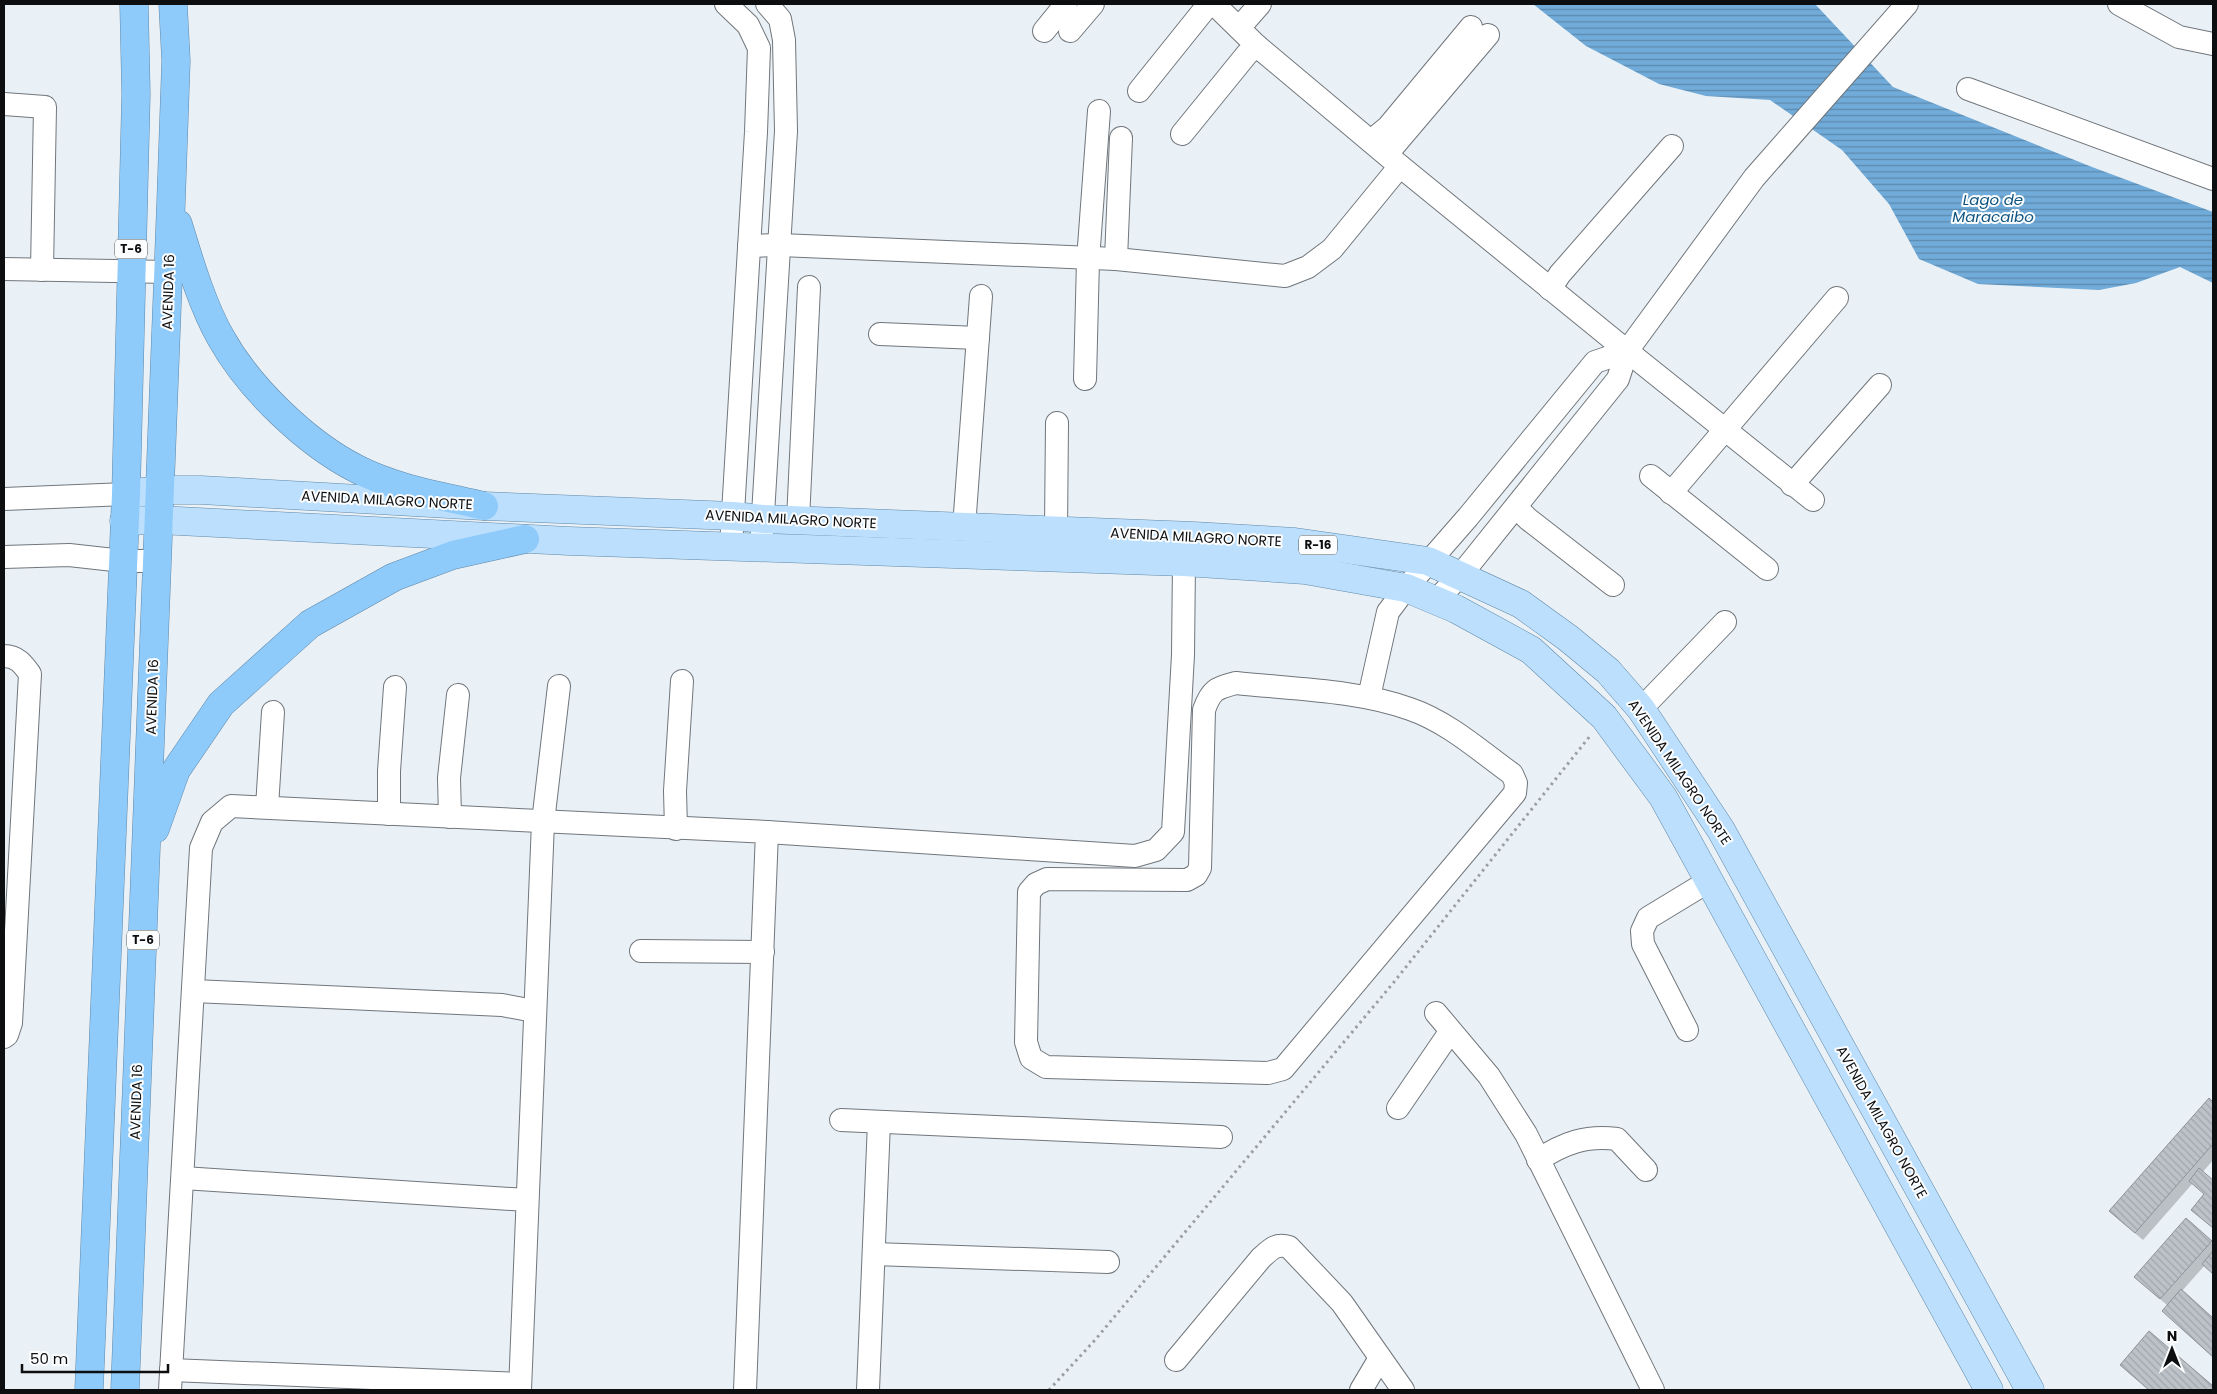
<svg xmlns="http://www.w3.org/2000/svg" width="2217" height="1394" font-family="Poppins,sans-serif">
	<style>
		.water { fill: url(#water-rules) }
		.shadow { fill: #0003 }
		.building { fill: url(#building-back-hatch); stroke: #8d9398 }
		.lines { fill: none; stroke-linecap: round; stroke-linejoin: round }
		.minor-casing { stroke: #70767b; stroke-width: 24 }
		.major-casing { stroke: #6088a8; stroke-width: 29 }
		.highway-casing { stroke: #6088a8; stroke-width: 29 }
		.path { stroke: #999fa2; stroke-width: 3; stroke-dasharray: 2.5 4; stroke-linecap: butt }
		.minor { stroke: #fff; stroke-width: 22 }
		.major { stroke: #bbdffc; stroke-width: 28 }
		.highway { stroke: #8ecafa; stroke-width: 28 }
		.labels { text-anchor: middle; stroke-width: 4; stroke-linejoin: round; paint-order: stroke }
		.shield { fill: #fcfdfe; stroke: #545657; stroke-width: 1 }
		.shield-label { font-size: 12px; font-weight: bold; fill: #0c0e10 }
		.street-label { font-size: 14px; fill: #0c0e10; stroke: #fcfdfe }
		.water-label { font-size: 15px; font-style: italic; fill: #0f547f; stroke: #fcfdfe }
	</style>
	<defs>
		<pattern id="water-rules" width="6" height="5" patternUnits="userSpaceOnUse" patternTransform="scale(1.25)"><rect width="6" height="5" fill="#71abd9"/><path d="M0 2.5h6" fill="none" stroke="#5b8aaf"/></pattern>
		<pattern id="building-back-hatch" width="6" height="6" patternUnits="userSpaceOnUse" patternTransform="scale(1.25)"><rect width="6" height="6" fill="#bcc2c8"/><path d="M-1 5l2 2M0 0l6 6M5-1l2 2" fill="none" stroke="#a0a6ab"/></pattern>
	</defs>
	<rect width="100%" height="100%" fill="#eaf1f6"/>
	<polygon class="water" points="1533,4 1815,4 1893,87 2092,167 2213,212 2213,283 2180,267 2136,283 2099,290 1978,284 1919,259 1889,204 1842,150 1770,100 1706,96 1659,84 1586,46"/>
	<g class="shadow">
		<polygon points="2209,1099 2213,1103 2213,1160 2202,1173 2213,1181 2213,1228 2198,1215 2206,1194 2193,1183 2143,1240 2118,1219"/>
		<polygon points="2186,1220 2213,1244 2213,1273 2205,1265 2182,1291 2213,1320 2213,1356 2171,1318 2168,1306 2143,1284"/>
		<polygon points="2149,1333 2213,1387 2213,1390 2150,1390 2129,1373"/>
	</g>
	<g class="building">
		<polygon points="2209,1098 2213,1102 2213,1144 2135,1233 2109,1211"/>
		<polygon points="2199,1168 2213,1180 2213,1228 2191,1210 2204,1194 2189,1181"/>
		<polygon points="2186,1218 2212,1241 2160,1299 2134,1277"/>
		<polygon points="2213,1251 2213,1274 2202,1264"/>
		<polygon points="2181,1289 2213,1318 2213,1357 2162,1311"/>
		<polygon points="2149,1331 2213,1386 2213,1390 2149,1390 2120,1365"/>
	</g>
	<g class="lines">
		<defs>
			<g id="minor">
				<polyline points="726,4 748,25 759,48 756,132 731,546"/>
				<polyline points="1214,4 1257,46 1400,166 1627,351 1813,500"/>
				<polyline points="2119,4 2179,37 2213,44"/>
				<polyline points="1239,28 1260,4"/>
				<polyline points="1044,31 1066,4"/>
				<polyline points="1070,31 1093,4"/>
				<polyline points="1968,89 2213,179"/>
				<polyline points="1139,91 1204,10 1211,4"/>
				<polyline points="4,104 45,107 42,270"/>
				<polyline points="1182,134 1247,54 1257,46"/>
				<polyline points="1371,141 1388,127 1471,27"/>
				<polyline points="1387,154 1488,35"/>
				<polyline points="749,246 780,245 1116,259 1285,276 1308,267 1332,249 1400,166"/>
				<polyline points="1116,259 1121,138"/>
				<polyline points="4,269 169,272"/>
				<polyline points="1550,289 1560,274 1672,146"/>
				<polyline points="880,334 978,338"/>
				<polyline points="1085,379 1088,260 1099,111"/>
				<polyline points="1651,476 1767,569"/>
				<polyline points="1792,485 1880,385"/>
				<polyline points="1671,493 1837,298"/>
				<polyline points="4,499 126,494"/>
				<polyline points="1516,507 1528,519 1613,585"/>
				<polyline points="798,520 809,287"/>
				<polyline points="964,527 981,296"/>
				<polyline points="1056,530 1057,423"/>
				<polyline points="761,548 786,131 784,40 780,19 767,4"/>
				<polyline points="4,557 69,555 123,561 158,561"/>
				<polyline points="1436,600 1460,576 1618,379 1627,351 1754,178 1907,4"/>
				<path d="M 4,656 C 17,656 23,664 30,674 L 11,1023 L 7,1035 L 4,1037"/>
				<path d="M 1236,683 C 1291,689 1358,690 1410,709 C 1448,722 1480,751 1512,774 L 1516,783 L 1515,793 L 1283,1069 L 1268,1073 L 1046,1067 L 1031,1058 L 1026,1042 L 1029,892 L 1036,884 L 1047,879 L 1187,880 L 1196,875 L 1200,868 L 1204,710 C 1211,690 1216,688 1236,683 Z"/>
				<polyline points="1369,697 1388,612 1406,588 1468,517 1595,362 1627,351"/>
				<polyline points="1641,709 1725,622"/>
				<polyline points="267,807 273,712"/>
				<polyline points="389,814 389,771 395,687"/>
				<polyline points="450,817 449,778 458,695"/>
				<polyline points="676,829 675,791 682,681"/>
				<polyline points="767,832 1135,856 1156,850 1173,832 1183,655 1184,562"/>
				<polyline points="641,951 763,952"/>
				<polyline points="193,991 502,1005 534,1011"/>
				<polyline points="1436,1013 1489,1076 1526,1134 1653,1390"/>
				<polyline points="1687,1030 1643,944 1642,931 1648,918 1709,881"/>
				<polyline points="1398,1108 1450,1032"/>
				<polyline points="841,1120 1221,1137"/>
				<path d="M 1538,1160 C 1564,1143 1586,1135 1617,1139 L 1646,1170"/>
				<polyline points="183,1178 527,1200"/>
				<polyline points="874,1254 1108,1262"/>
				<path d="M 1176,1360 L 1261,1258 C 1271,1249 1276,1243 1289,1247 L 1342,1303 L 1403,1390"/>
				<polyline points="171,1370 520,1384"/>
				<polyline points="170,1390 201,848 212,822 231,806 767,832 745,1390"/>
				<polyline points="520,1390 543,822 559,686"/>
				<polyline points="868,1390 879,1122"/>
				<polyline points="1361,1390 1380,1358"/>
			</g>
			<g id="major">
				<polyline points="126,494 160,490 201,490 484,506 733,516 764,519 1194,536 1295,542 1428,561 1521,604 1568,638 1608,671 1641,709 1721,830 2030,1390"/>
				<polyline points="124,521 159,520 569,541 1184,562 1305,570 1406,588 1456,609 1531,650 1604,717 1663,797 1989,1390"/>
			</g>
			<g id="highway">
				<path d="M 178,224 C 189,260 202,305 221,338 C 249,388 306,443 357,469 C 396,489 442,496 484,506"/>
				<polyline points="155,829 176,770 221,704 310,624 394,577 453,555 525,539"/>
				<polyline points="89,1390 126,494 136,94 134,4"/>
				<polyline points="125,1390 171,202 176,61 173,4"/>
			</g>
		</defs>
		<use href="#minor" class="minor-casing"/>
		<use href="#major" class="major-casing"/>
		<use href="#highway" class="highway-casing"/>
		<polyline class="path" points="1049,1390 1095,1340 1394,982 1590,736"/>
		<use href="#minor" class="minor"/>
		<use href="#major" class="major"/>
		<use href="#highway" class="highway"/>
	</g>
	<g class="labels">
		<g class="shield">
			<rect x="115" y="239.5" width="32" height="19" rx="4"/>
			<rect x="1299" y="535.5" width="38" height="19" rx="4"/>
			<rect x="127" y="930.5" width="32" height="19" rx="4"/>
		</g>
		<g class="shield-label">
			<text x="131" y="253">T-6</text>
			<text x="1318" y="549">R-16</text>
			<text x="143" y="944">T-6</text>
		</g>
		<g class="street-label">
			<text transform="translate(168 292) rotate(-88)" y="5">AVENIDA 16</text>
			<text transform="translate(387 500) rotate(3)" y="5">AVENIDA MILAGRO NORTE</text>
			<text transform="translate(791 519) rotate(3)" y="5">AVENIDA MILAGRO NORTE</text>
			<text transform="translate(1196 537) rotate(3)" y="5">AVENIDA MILAGRO NORTE</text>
			<text transform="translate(152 697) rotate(-88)" y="5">AVENIDA 16</text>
			<text transform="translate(1680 772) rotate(56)" y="5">AVENIDA MILAGRO NORTE</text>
			<text transform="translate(136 1102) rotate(-88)" y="5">AVENIDA 16</text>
			<text transform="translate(1882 1122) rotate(61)" y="5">AVENIDA MILAGRO NORTE</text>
		</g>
		<g class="water-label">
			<text x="1993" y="205">Lago de<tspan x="1993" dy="17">Maracaibo</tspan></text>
		</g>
	</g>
	<rect width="2217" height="1394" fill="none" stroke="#0c0e10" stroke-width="10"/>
	<g transform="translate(2172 1349)" stroke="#fcfdfe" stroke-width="4" paint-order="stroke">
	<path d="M0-4L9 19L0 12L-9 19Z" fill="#0c0e10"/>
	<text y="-8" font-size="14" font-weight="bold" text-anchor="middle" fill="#0c0e10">N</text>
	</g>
	<path d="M22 1364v8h146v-8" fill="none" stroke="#0c0e10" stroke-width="2.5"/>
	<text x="30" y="1364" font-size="15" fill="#0c0e10" stroke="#fcfdfe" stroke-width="4" paint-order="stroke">50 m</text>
</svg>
